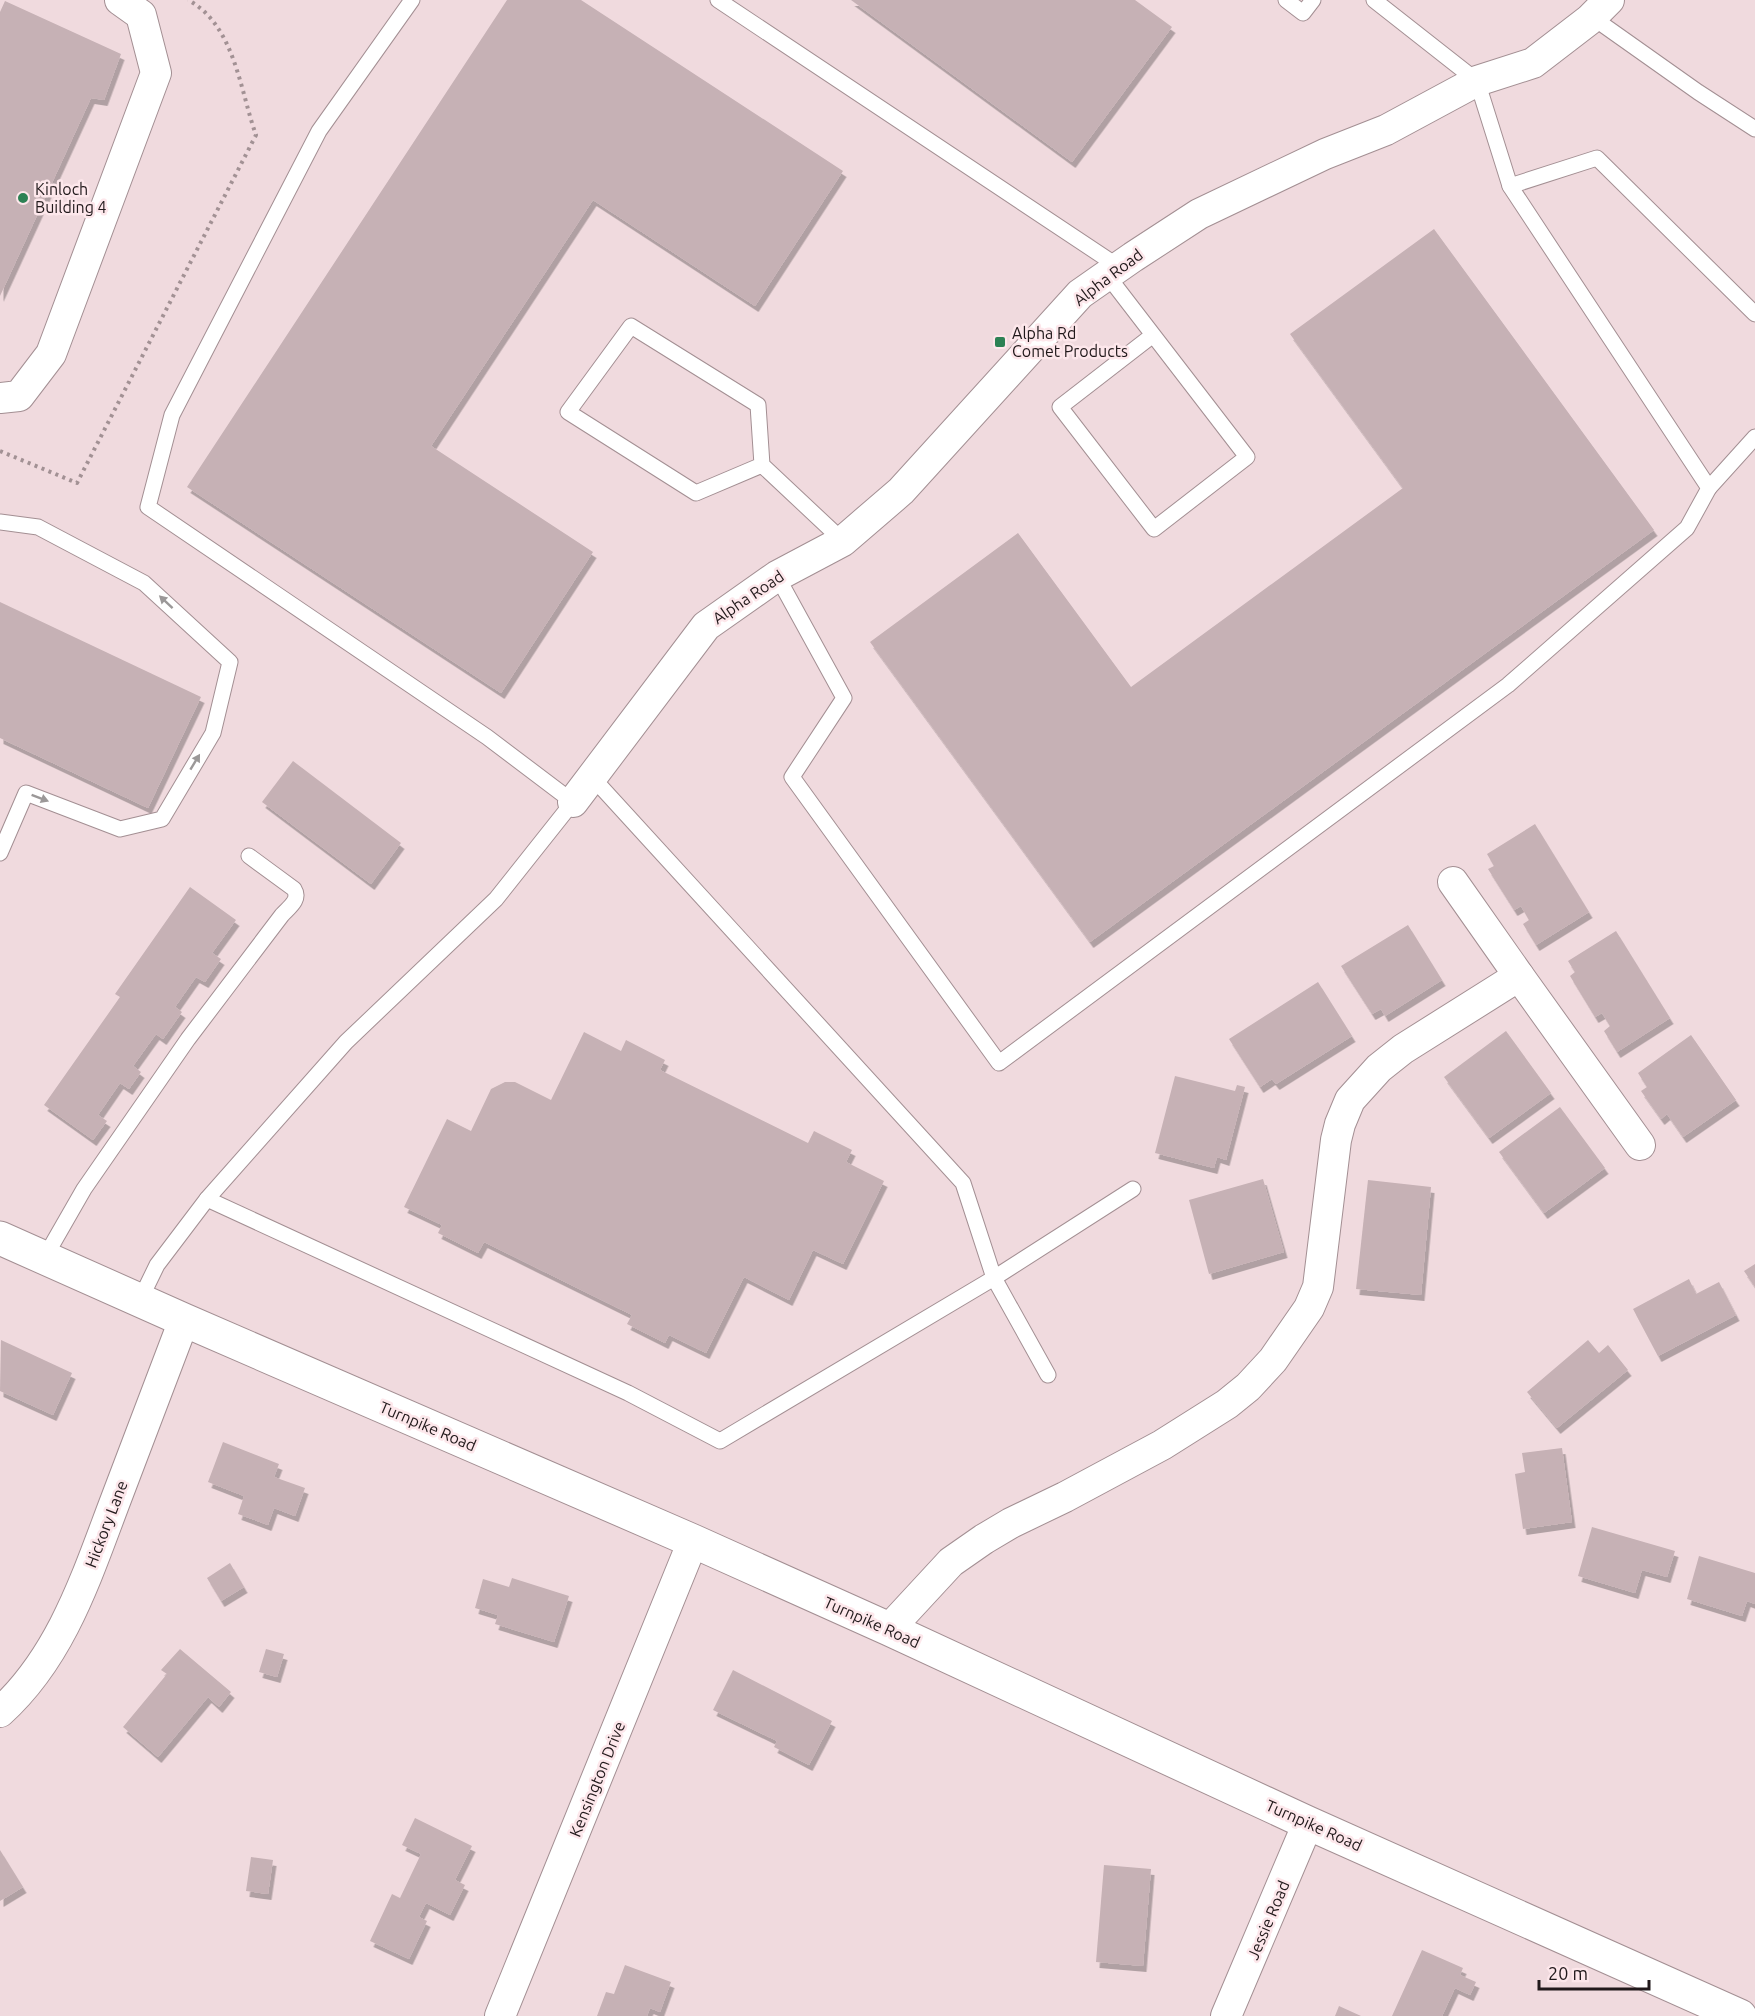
<svg xmlns="http://www.w3.org/2000/svg" width="1755" height="2016" font-family="Ubuntu,sans-serif">
	<style>
		.building { fill: #c6b1b5; filter: url(#shadow) }
		.lines { fill: none; stroke-linecap: round; stroke-linejoin: round }
		.lane-casing { stroke: #a38f93; stroke-width: 17 }
		.street-casing { stroke: #a38f93; stroke-width: 32 }
		.secondary-casing { stroke: #a38f93; stroke-width: 35 }
		.path { stroke: #a29194; stroke-width: 4; stroke-dasharray: 3 4.5; stroke-linecap: butt }
		.lane { stroke: #fff; stroke-width: 15 }
		.street { stroke: #fff; stroke-width: 30 }
		.secondary { stroke: #fff; stroke-width: 33 }
		.oneway { fill: #9b9898 }
		.poi-dot { fill: #2c8154; stroke: #fde7eb; stroke-width: 2 }
		.labels { text-anchor: middle; stroke-width: 5; stroke-linejoin: round; paint-order: stroke }
		.poi-label { font-size: 16px; fill: #21191b; stroke: #fde7eb; text-anchor: start }
		.street-label { font-size: 16px; fill: #21191b; stroke: #fde7eb }
	</style>
	<defs>
		<filter id="shadow"><feDropShadow dx="3.5" dy="6" stdDeviation="0" flood-color="#0004"/></filter>
	</defs>
	<rect width="100%" height="100%" fill="#f0dade"/>
	<g class="building">
		<polygon points="507,0 581,0 843,171 755,306 593,200 431,446 593,552 501,693 187,487"/>
		<polygon points="851,0 1135,0 1172,27 1072,162"/>
		<polygon points="5,1 121,54 104,100 91,98 0,296 0,12"/>
		<polygon points="1434,229 1654,530 1090,942 870,642 1018,533 1131,687 1403,488 1290,334"/>
		<polygon points="0,602 201,697 148,808 0,738"/>
		<polygon points="293,761 401,843 371,884 262,802"/>
		<polygon points="1535,824 1589,912 1536,945 1523,924 1529,920 1521,906 1514,910 1488,869 1494,866 1487,854"/>
		<polygon points="190,887 236,920 212,953 221,959 205,982 196,977 175,1007 182,1012 163,1039 156,1034 133,1066 141,1072 129,1089 120,1083 98,1115 107,1121 93,1140 44,1105 120,997 115,994"/>
		<polygon points="1408,925 1442,980 1385,1016 1381,1009 1372,1014 1341,966"/>
		<polygon points="1616,931 1670,1018 1617,1052 1604,1031 1610,1026 1602,1013 1595,1017 1570,976 1575,972 1568,961"/>
		<polygon points="1318,982 1352,1036 1276,1084 1272,1079 1260,1087 1229,1039"/>
		<polygon points="1506,1031 1551,1093 1489,1138 1444,1077"/>
		<polygon points="584,1032 621,1051 626,1040 665,1060 660,1070 808,1143 814,1131 852,1150 846,1162 884,1181 843,1264 813,1250 789,1300 744,1277 706,1353 669,1335 665,1343 627,1324 632,1315 484,1242 478,1253 438,1233 442,1225 404,1207 447,1119 471,1131 491,1089 505,1082 515,1082 551,1100"/>
		<polygon points="1691,1035 1736,1100 1683,1137 1667,1114 1661,1119 1641,1091 1647,1087 1638,1073"/>
		<polygon points="1175,1076 1235,1091 1237,1085 1245,1087 1226,1160 1217,1157 1214,1168 1155,1153"/>
		<polygon points="1560,1107 1605,1168 1544,1213 1499,1152"/>
		<polygon points="1263,1179 1284,1252 1209,1274 1189,1200"/>
		<polygon points="1368,1180 1431,1187 1421,1295 1356,1289"/>
		<polygon points="1755,1264 1755,1287 1744,1271"/>
		<polygon points="1689,1279 1696,1294 1719,1282 1736,1315 1658,1356 1633,1309"/>
		<polygon points="1,1340 72,1373 53,1415 0,1391"/>
		<polygon points="1588,1340 1599,1353 1608,1345 1628,1370 1557,1428 1527,1392"/>
		<polygon points="223,1442 279,1464 274,1477 305,1488 295,1516 274,1508 268,1525 238,1514 244,1496 208,1482"/>
		<polygon points="1562,1448 1572,1522 1523,1529 1515,1474 1525,1472 1522,1453"/>
		<polygon points="1592,1527 1675,1551 1667,1577 1642,1570 1635,1593 1578,1576"/>
		<polygon points="1699,1556 1755,1573 1755,1604 1747,1601 1742,1616 1687,1599"/>
		<polygon points="230,1563 244,1587 221,1601 207,1578"/>
		<polygon points="512,1578 569,1596 554,1642 495,1624 498,1615 475,1608 483,1579 509,1587"/>
		<polygon points="180,1649 231,1692 219,1707 208,1697 158,1757 123,1727 167,1674 161,1670"/>
		<polygon points="266,1649 284,1654 277,1677 259,1672"/>
		<polygon points="733,1670 832,1721 809,1765 774,1747 777,1741 713,1710"/>
		<polygon points="415,1818 472,1846 455,1880 465,1885 450,1915 426,1903 419,1917 427,1921 409,1959 370,1941 392,1894 400,1898 421,1854 402,1845"/>
		<polygon points="0,1850 23,1887 0,1901"/>
		<polygon points="251,1857 273,1860 268,1894 246,1891"/>
		<polygon points="1104,1865 1151,1869 1143,1966 1096,1962"/>
		<polygon points="1422,1950 1463,1968 1460,1975 1476,1982 1470,1995 1455,1988 1442,2016 1392,2016"/>
		<polygon points="625,1965 671,1982 660,2012 650,2008 647,2016 597,2016 606,1992 614,1994"/>
		<polygon points="1339,2006 1361,2016 1335,2016"/>
	</g>
	<g class="lines">
		<defs>
			<g id="lane">
				<polyline points="718,0 1119,267"/>
				<polyline points="1286,0 1303,13 1313,0"/>
				<polyline points="1592,17 1698,92 1755,129"/>
				<polyline points="1510,186 1597,158 1755,314"/>
				<polyline points="1107,275 1247,457 1154,529 1060,407 1153,335"/>
				<polyline points="762,465 696,493 568,412 631,326 758,405 762,465 843,541"/>
				<polyline points="1709,488 1755,437"/>
				<polyline points="0,522 38,527 144,583 230,662 213,733 162,819 120,829 26,793 0,853"/>
				<polyline points="777,576 844,698 792,777 999,1063 1508,685 1687,528 1709,488 1510,186 1477,81 1374,0"/>
				<polyline points="592,777 963,1183 994,1278 1048,1375"/>
				<polyline points="207,1199 628,1393 720,1441 994,1278 1133,1189"/>
				<path d="M 45,1257 L 84,1189 L 188,1039 L 282,915 C 288,908 301,900 294,889 L 249,856"/>
				<polyline points="140,1300 157,1265 207,1199 346,1042 496,899 573,802 487,737 148,507 172,415 319,131 412,0"/>
			</g>
			<g id="street">
				<polyline points="0,398 19,396 51,354 156,73 141,15 120,0"/>
				<polyline points="573,802 706,626 777,576 843,541 901,491 1080,294 1133,257 1199,214 1325,154 1386,130 1477,81 1533,63 1589,20 1609,0"/>
				<polyline points="1453,882 1519,976"/>
				<polyline points="889,1629 951,1562 984,1539 1011,1523 1065,1497 1162,1445 1227,1404 1248,1387 1273,1360 1309,1308 1318,1287 1336,1140 1340,1124 1350,1100 1379,1068 1403,1049 1519,976 1640,1145"/>
				<path d="M 0,1712 C 62,1656 87,1575 116,1499 C 139,1439 161,1380 184,1320"/>
				<polyline points="500,2016 693,1541"/>
				<polyline points="1226,2016 1308,1823"/>
			</g>
			<polyline id="secondary" points="0,1238 184,1320 693,1541 889,1629 1308,1823 1740,2016"/>
		</defs>
		<use href="#lane" class="lane-casing"/>
		<use href="#street" class="street-casing"/>
		<use href="#secondary" class="secondary-casing"/>
		<path class="path" d="M 0,451 L 77,483 L 256,135 C 240,91 235,25 188,0"/>
		<use href="#lane" class="lane"/>
		<use href="#street" class="street"/>
		<use href="#secondary" class="secondary"/>
	</g>
	<defs><path id="oneway-solid" d="M-6-.8H1V-3.2L6.5 0L1 3.2V.8H-6Z" transform="scale(1.5)"/></defs>
	<g class="oneway">
		<use href="#oneway-solid" transform="translate(166 602) rotate(-137)"/>
		<use href="#oneway-solid" transform="translate(195 762) rotate(-59)"/>
		<use href="#oneway-solid" transform="translate(40 798) rotate(21)"/>
	</g>
	<g class="poi-dot">
		<circle cx="23" cy="198" r="6"/>
		<rect x="994" y="336" width="12" height="12" rx="3"/>
	</g>
	<g class="labels">
		<g class="poi-label">
			<text x="35" y="195">Kinloch<tspan x="35" dy="18">Building 4</tspan></text>
			<text x="1012" y="339">Alpha Rd<tspan x="1012" dy="18">Comet Products</tspan></text>
		</g>
		<g class="street-label">
			<text transform="translate(1108 277) rotate(-37)" y="6">Alpha Road</text>
			<text transform="translate(748 597) rotate(-34)" y="6">Alpha Road</text>
			<text transform="translate(428 1426) rotate(23)" y="6">Turnpike Road</text>
			<text transform="translate(106 1524) rotate(-69)" y="6">Hickory Lane</text>
			<text transform="translate(872 1622) rotate(24)" y="6">Turnpike Road</text>
			<text transform="translate(597 1779) rotate(-68)" y="6">Kensington Drive</text>
			<text transform="translate(1314 1825) rotate(24)" y="6">Turnpike Road</text>
			<text transform="translate(1268 1920) rotate(-67)" y="6">Jessie Road</text>
		</g>
	</g>
	<path d="M1539 1980v9h110v-9" fill="none" stroke="#21191b" stroke-width="3"/>
	<text x="1548" y="1980" font-size="18" fill="#21191b" stroke="#fde7eb" stroke-width="4.5" paint-order="stroke">20 m</text>
</svg>
